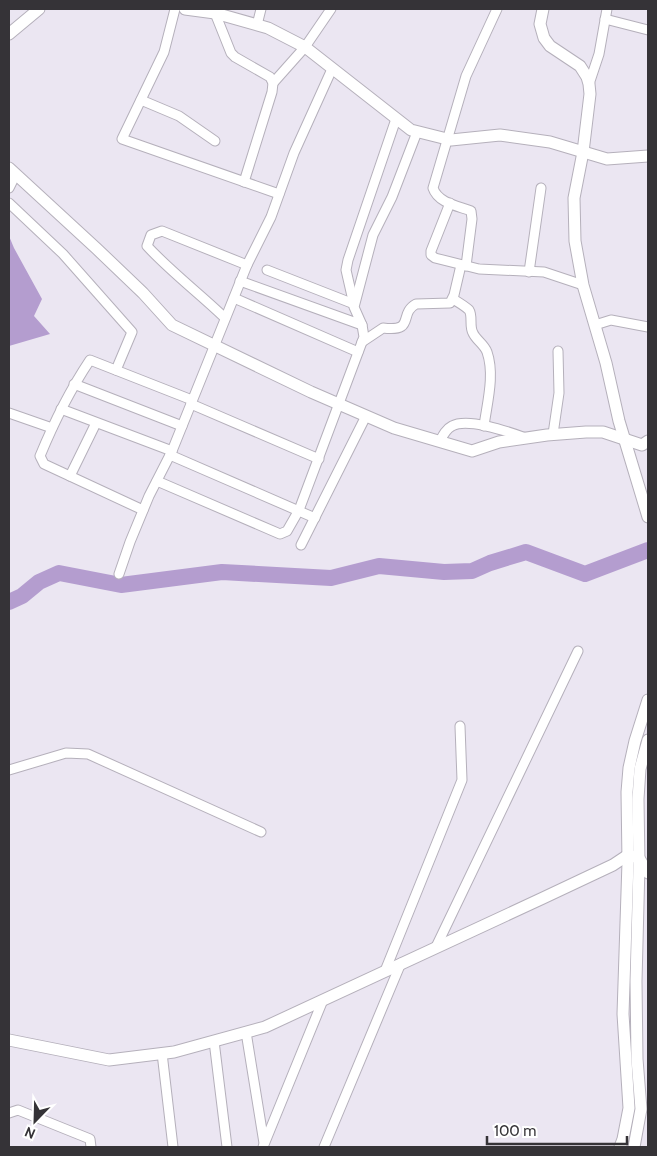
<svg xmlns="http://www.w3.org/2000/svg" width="657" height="1156" font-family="Cabin,sans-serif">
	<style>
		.water { fill: #b49dcf }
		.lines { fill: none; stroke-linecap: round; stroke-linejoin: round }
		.river { stroke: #b49dcf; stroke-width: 16 }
		.street-casing { stroke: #b5b0bb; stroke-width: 11 }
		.secondary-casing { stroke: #b5b0bb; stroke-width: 13 }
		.street { stroke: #fff; stroke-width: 9 }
		.secondary { stroke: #fff; stroke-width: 11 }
	</style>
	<rect width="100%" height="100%" fill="#ebe6f2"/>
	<polygon class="water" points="9,236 14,248 42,299 34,316 50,334 9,346"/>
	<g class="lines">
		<polyline class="river" points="9,602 22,596 39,582 59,573 121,585 222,572 331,578 379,566 444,572 472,571 490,563 526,552 585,574 648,550"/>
		<defs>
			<g id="street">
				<polyline points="175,9 164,52 122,139 279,194"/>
				<polyline points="216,9 215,13 231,53 235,57 270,77 273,83 272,92 244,182"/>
				<polyline points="605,19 648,30"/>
				<polyline points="257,25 261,9"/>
				<polyline points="273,83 305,47 331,9"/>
				<polyline points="589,84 599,54 607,9"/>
				<polyline points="141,100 179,116 215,141"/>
				<polyline points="9,188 16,174"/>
				<polyline points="9,203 63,254 132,332 116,370"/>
				<polyline points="450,203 431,251 431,255 435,258 479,269 544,272 583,285"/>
				<path d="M 466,266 L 472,219 L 471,211 C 458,206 438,203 433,188 L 466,76 L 497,9"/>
				<polyline points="267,270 354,304"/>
				<polyline points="529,272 541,188"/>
				<polyline points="240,281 362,325 354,307 373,235 392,197 417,132"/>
				<polyline points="234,298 358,352"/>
				<path d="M 453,299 C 458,302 465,306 469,310 C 473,316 469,326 473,333 C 476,340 484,344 487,352 C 495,375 487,403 484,426"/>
				<polyline points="354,305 346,270 348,260 396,119"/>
				<path d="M 225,318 C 199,293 171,272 147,246 L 151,235 L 162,231 L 247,265"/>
				<polyline points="595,325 611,320 648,327"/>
				<path d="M 362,342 L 383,328 C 416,332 398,314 416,304 L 450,303 L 454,295 L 461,265"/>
				<polyline points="74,384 182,426"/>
				<polyline points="191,404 319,459"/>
				<polyline points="61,409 172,451"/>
				<polyline points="9,413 52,428"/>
				<polyline points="553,434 559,393 558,351"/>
				<path d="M 440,441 C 443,435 446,429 452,426 C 468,417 509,432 526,438"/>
				<polyline points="170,455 315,518"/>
				<polyline points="70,476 96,423"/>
				<polyline points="157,481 280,534 287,531 299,510 362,342 364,337 362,325"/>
				<path d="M 143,510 L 44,464 L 40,456 C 54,422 70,390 90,360 L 192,400"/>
				<polyline points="301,545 366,416"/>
				<polyline points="119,574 130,542 149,496 172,451 247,265 271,217 294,153 332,69"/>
				<polyline points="9,770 66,753 88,754 261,832"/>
				<polyline points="436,947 578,651"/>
				<polyline points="385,971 462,780 460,726"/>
				<polyline points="246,1032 264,1143"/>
				<polyline points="214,1041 227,1147"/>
				<polyline points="162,1053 173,1147"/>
				<polyline points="9,1113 18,1110 90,1139 91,1147"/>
				<polyline points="263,1147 323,1000"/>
				<polyline points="324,1147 401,963"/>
			</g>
			<g id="secondary">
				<polyline points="185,9 215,13 268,28 305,47 411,130 451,140 500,135 550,142 607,159 648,156"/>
				<polyline points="543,9 540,24 544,38 550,46 580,66 587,77 589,84 590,94 583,152 574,198 575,241 583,285 606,363 619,421 648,517"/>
				<polyline points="9,34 39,9"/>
				<polyline points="9,168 97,249 143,293 172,325 311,392 394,428 472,451 499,442 547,435 586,432 603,432 642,445 648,441"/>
				<polyline points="9,1040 109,1060 174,1052 265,1027 543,898 613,865 628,855 639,858 648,873"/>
				<polyline points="620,1147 623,1139 629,1108 623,1014 628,862 627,792 629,768 635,741 648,700"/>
				<polyline points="634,1147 641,1109 637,1059 636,981 639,865 638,799 640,769 648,740"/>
			</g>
		</defs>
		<use href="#street" class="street-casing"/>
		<use href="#secondary" class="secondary-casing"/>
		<use href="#street" class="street"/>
		<use href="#secondary" class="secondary"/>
	</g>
	<rect width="657" height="1156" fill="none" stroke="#353337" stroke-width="20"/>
	<g transform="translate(35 1121) rotate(203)" stroke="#ffffff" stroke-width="4" paint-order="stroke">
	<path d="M0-4L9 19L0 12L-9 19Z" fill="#353337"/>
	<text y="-8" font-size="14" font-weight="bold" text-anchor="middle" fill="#353337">N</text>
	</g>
	<path d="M487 1136v8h140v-8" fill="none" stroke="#353337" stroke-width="2.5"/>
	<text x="494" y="1136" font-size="15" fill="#353337" stroke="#ffffff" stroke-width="4" paint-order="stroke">100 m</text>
</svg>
